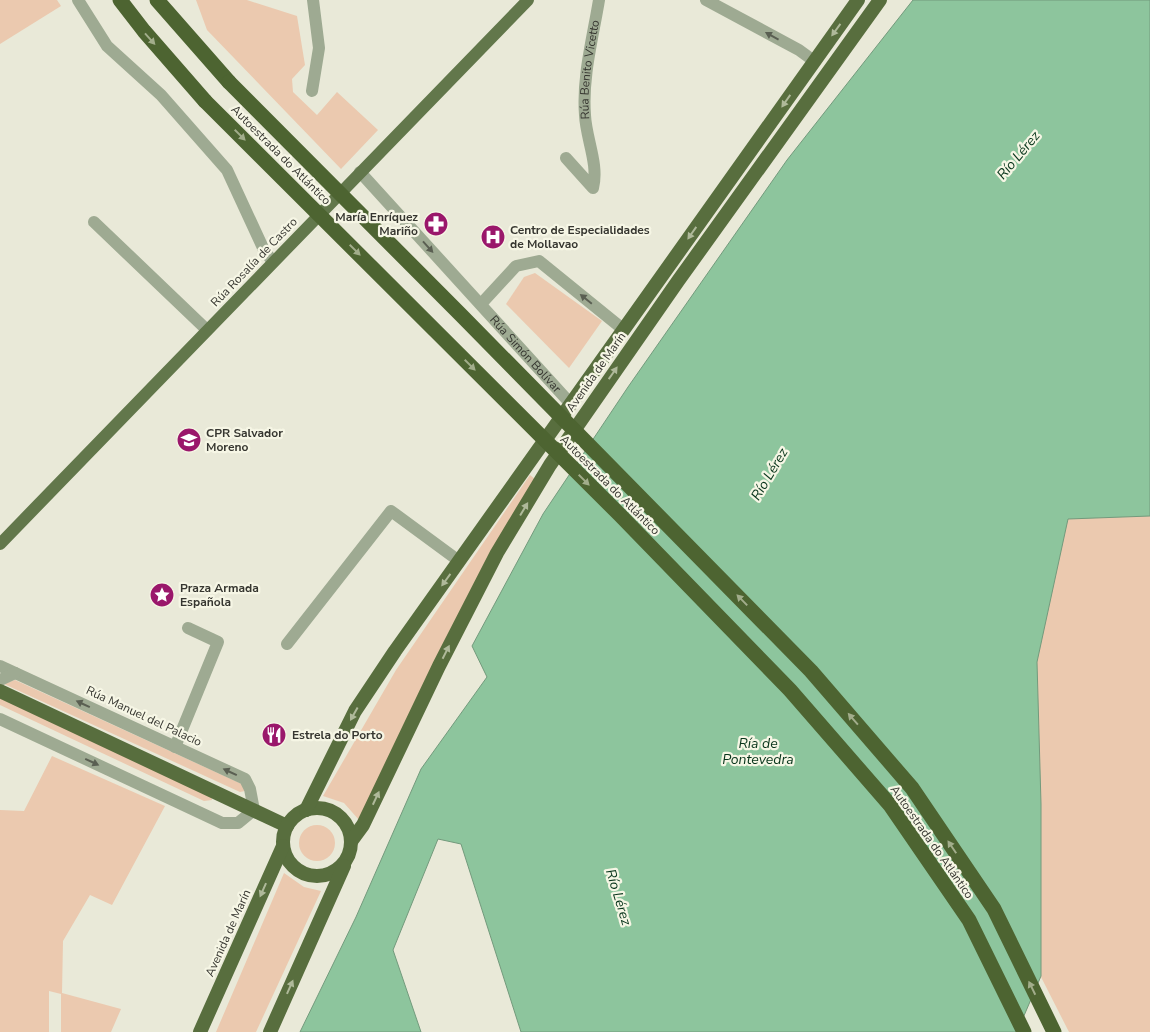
<svg xmlns="http://www.w3.org/2000/svg" width="1150" height="1032" font-family="'Nunito Sans',sans-serif">
	<style>
		.green { fill: #ebc9af }
		.water { fill: #8dc59d; stroke: #739a7c }
		.lines { fill: none; stroke-linecap: round; stroke-linejoin: round }
		.minor { stroke: #9eaa92; stroke-width: 12 }
		.primary { stroke: #62774b; stroke-width: 12 }
		.trunk { stroke: #586e3e; stroke-width: 14 }
		.motorway { stroke: #4d6431; stroke-width: 15 }
		.motorway-bridge { stroke: #4d6431; stroke-width: 15 }
		.oneway { fill: #afb99a }
		.oneway2 { fill: #5a5f52 }
		.oneway3 { fill: #a2ad8b }
		.labels { text-anchor: middle; stroke-width: 4.5; stroke-linejoin: round; paint-order: stroke }
		.street-label { font-size: 12px; fill: #363630; stroke: #f6f6e5 }
		.poi-label { font-size: 12px; font-weight: bold; fill: #363630; stroke: #f6f6e5; text-anchor: start }
		.water-label { font-size: 14px; font-style: italic; fill: #07341a; stroke: #f6f6e5 }
	</style>
	<rect width="100%" height="100%" fill="#e9e9d8"/>
	<g class="green">
		<polygon points="0,0 57,0 61,6 0,44"/>
		<polygon points="196,0 247,0 297,16 305,65 292,79 293,92 317,115 337,92 378,130 341,169 207,30"/>
		<polygon points="1150,229 1150,1032 1069,1032 1041,977 1017,1032 722,821"/>
		<polygon points="535,273 602,321 569,368 506,304 524,277"/>
		<polygon points="530,475 535,479 359,820 344,803 323,796 396,670"/>
		<polygon points="15,680 244,785 245,791 240,792 4,684"/>
		<polygon points="0,698 211,795 212,800 204,801 0,705"/>
		<polygon points="52,756 165,806 112,905 90,895 63,941 62,993 121,1009 111,1032 61,1032 61,994 49,991 49,1032 0,1032 0,810 24,811"/>
		<circle cx="317" cy="843" r="18"/>
		<polygon points="284,873 304,887 321,891 256,1032 216,1032"/>
	</g>
	<polygon class="water" points="913,0 1150,0 1150,516 1068,519 1037,662 1041,804 1041,976 1017,1032 521,1032 461,844 438,839 393,950 421,1032 300,1032 356,917 421,769 487,677 472,646 543,514 628,387 787,160"/>
	<g class="lines">
		<g class="minor">
			<polyline points="78,0 107,46 161,95 227,170 264,250 273,262"/>
			<polyline points="706,0 799,50 814,61"/>
			<polyline points="312,91 319,48 313,0"/>
			<path id="s1" d="M 566,158 L 593,188 C 599,164 586,139 585,115 C 582,77 593,37 599,0"/>
			<path id="s2" d="M 360,172 L 570,403"/>
			<polyline points="94,222 207,330"/>
			<polyline points="481,304 516,266 539,261 624,330"/>
			<polyline points="287,644 391,511 459,561"/>
			<polyline points="0,666 245,779 250,789 254,810 238,823 222,823 0,719"/>
			<polyline points="0,680 15,673"/>
			<polyline points="175,747 218,642 188,628"/>
		</g>
		<polyline class="primary" points="0,544 528,0"/>
		<g class="trunk">
			<polyline points="0,691 287,826"/>
			<circle cx="317" cy="842" r="34"/>
			<polyline points="306,810 355,711 395,651 858,0"/>
			<polyline points="352,840 363,825 439,666 497,553 550,465 678,281 880,0"/>
			<polyline points="200,1032 283,846"/>
			<polyline points="270,1032 344,866"/>
		</g>
		<g class="motorway">
			<polyline points="120,0 144,31 205,101"/>
			<polyline points="157,0 229,82"/>
		</g>
		<g class="motorway-bridge">
			<polyline points="229,82 461,315 811,671 912,788 994,909 1054,1032"/>
			<polyline points="205,101 620,515 790,690 890,805 969,920 1024,1032"/>
		</g>
	</g>
	<defs><path id="oneway-solid" d="M-6-.8H1V-3.2L6.5 0L1 3.2V.8H-6Z" transform="scale(1.25)"/></defs>
	<g class="oneway">
		<use href="#oneway-solid" transform="translate(836 30) rotate(126)"/>
		<use href="#oneway-solid" transform="translate(786 101) rotate(125)"/>
		<use href="#oneway-solid" transform="translate(692 233) rotate(125)"/>
		<use href="#oneway-solid" transform="translate(613 373) rotate(-55)"/>
		<use href="#oneway-solid" transform="translate(524 509) rotate(-59)"/>
		<use href="#oneway-solid" transform="translate(446 580) rotate(126)"/>
		<use href="#oneway-solid" transform="translate(446 652) rotate(-63)"/>
		<use href="#oneway-solid" transform="translate(354 714) rotate(119)"/>
		<use href="#oneway-solid" transform="translate(376 798) rotate(-65)"/>
		<use href="#oneway-solid" transform="translate(263 890) rotate(114)"/>
		<use href="#oneway-solid" transform="translate(290 987) rotate(-66)"/>
	</g>
	<g class="oneway2">
		<use href="#oneway-solid" transform="translate(772 36) rotate(-151)"/>
		<use href="#oneway-solid" transform="translate(428 247) rotate(48)"/>
		<use href="#oneway-solid" transform="translate(586 299) rotate(-141)"/>
		<use href="#oneway-solid" transform="translate(83 704) rotate(-155)"/>
		<use href="#oneway-solid" transform="translate(92 762) rotate(25)"/>
		<use href="#oneway-solid" transform="translate(230 772) rotate(-155)"/>
	</g>
	<g class="oneway3">
		<use href="#oneway-solid" transform="translate(150 39) rotate(48)"/>
		<use href="#oneway-solid" transform="translate(240 135) rotate(45)"/>
		<use href="#oneway-solid" transform="translate(355 250) rotate(45)"/>
		<use href="#oneway-solid" transform="translate(470 365) rotate(45)"/>
		<use href="#oneway-solid" transform="translate(584 480) rotate(45)"/>
		<use href="#oneway-solid" transform="translate(742 600) rotate(-134)"/>
		<use href="#oneway-solid" transform="translate(853 719) rotate(-131)"/>
		<use href="#oneway-solid" transform="translate(952 847) rotate(-124)"/>
		<use href="#oneway-solid" transform="translate(1032 988) rotate(-116)"/>
	</g>
	<defs>
		<symbol id="pharmacy-disc" viewBox="-11 -11 22 22"><circle r="9.5" fill="#9a176b" stroke="#f6f6e5"/><path d="M-2-6h4v4h4v4h-4v4h-4v-4h-4v-4h4Z" fill="#fff"/></symbol>
		<symbol id="hospital-disc" viewBox="-11 -11 22 22"><circle r="9.5" fill="#9a176b" stroke="#f6f6e5"/><path d="M-5-5h3v3.5h4V-5h3V5h-3V1.5h-4V5h-3Z" fill="#fff"/></symbol>
		<symbol id="school-disc" viewBox="-11 -11 22 22"><circle r="9.5" fill="#9a176b" stroke="#f6f6e5"/><path d="M0-5L7-2L0 1L-7-2ZM-4 1L0 2.5L4 1V4Q0 6-4 4Z" fill="#fff"/></symbol>
		<symbol id="sight-disc" viewBox="-11 -11 22 22"><circle r="9.5" fill="#9a176b" stroke="#f6f6e5"/><path d="M0-6L1.8-2.2L6-1.7L2.9 1.2L3.7 5.4L0 3.3L-3.7 5.4L-2.9 1.2L-6-1.7L-1.8-2.2Z" fill="#fff"/></symbol>
		<symbol id="restaurant-disc" viewBox="-11 -11 22 22"><circle r="9.5" fill="#9a176b" stroke="#f6f6e5"/><path d="M-5-6h1v4h1v-4h1v4h1v-4h1v5L-1.5 .5V6h-2V.5L-5-1ZM5-6V6H3V1.5H1.5Q1.5-4 5-6Z" fill="#fff"/></symbol>
	</defs>
	<g fill-rule="evenodd">
		<use href="#pharmacy-disc" x="422" y="210" width="28" height="28"/>
		<use href="#hospital-disc" x="479" y="223" width="28" height="28"/>
		<use href="#school-disc" x="175" y="426" width="28" height="28"/>
		<use href="#sight-disc" x="148" y="581" width="28" height="28"/>
		<use href="#restaurant-disc" x="260" y="721" width="28" height="28"/>
	</g>
	<g class="labels">
		<g class="street-label">
			<text dy="4" stroke="none"><textPath href="#s1" startOffset="160">Rúa Benito Vicetto</textPath></text>
			<text transform="translate(281 155) rotate(45)" y="4">Autoestrada do Atlántico</text>
			<text transform="translate(254 262) rotate(-46)" y="4">Rúa Rosalía de Castro</text>
			<text dy="4" stroke="none"><textPath href="#s2" startOffset="246">Rúa Simón Bolívar</textPath></text>
			<text transform="translate(596 372) rotate(-55)" y="4">Avenida de Marín</text>
			<text transform="translate(610 485) rotate(45)" y="4">Autoestrada do Atlántico</text>
			<text transform="translate(144 716) rotate(25)" y="4">Rúa Manuel del Palacio</text>
			<text transform="translate(932 842) rotate(55)" y="4">Autoestrada do Atlántico</text>
			<text transform="translate(228 933) rotate(-66)" y="4">Avenida de Marín</text>
		</g>
		<g class="poi-label">
			<text x="418" y="221" text-anchor="end">María Enríquez<tspan x="418" dy="14">Mariño</tspan></text>
			<text x="510" y="234">Centro de Especialidades<tspan x="510" dy="14">de Mollavao</tspan></text>
			<text x="206" y="437">CPR Salvador<tspan x="206" dy="14">Moreno</tspan></text>
			<text x="180" y="592">Praza Armada<tspan x="180" dy="14">Española</tspan></text>
			<text x="292" y="739">Estrela do Porto</text>
		</g>
		<g class="water-label">
			<text transform="translate(1018 155) rotate(-50)" y="5">Río Lérez</text>
			<text transform="translate(769 474) rotate(-59)" y="5">Río Lérez</text>
			<text x="758" y="748">Ría de<tspan x="758" dy="16">Pontevedra</tspan></text>
			<text transform="translate(619 897) rotate(73)" y="5">Río Lérez</text>
		</g>
	</g>
</svg>
